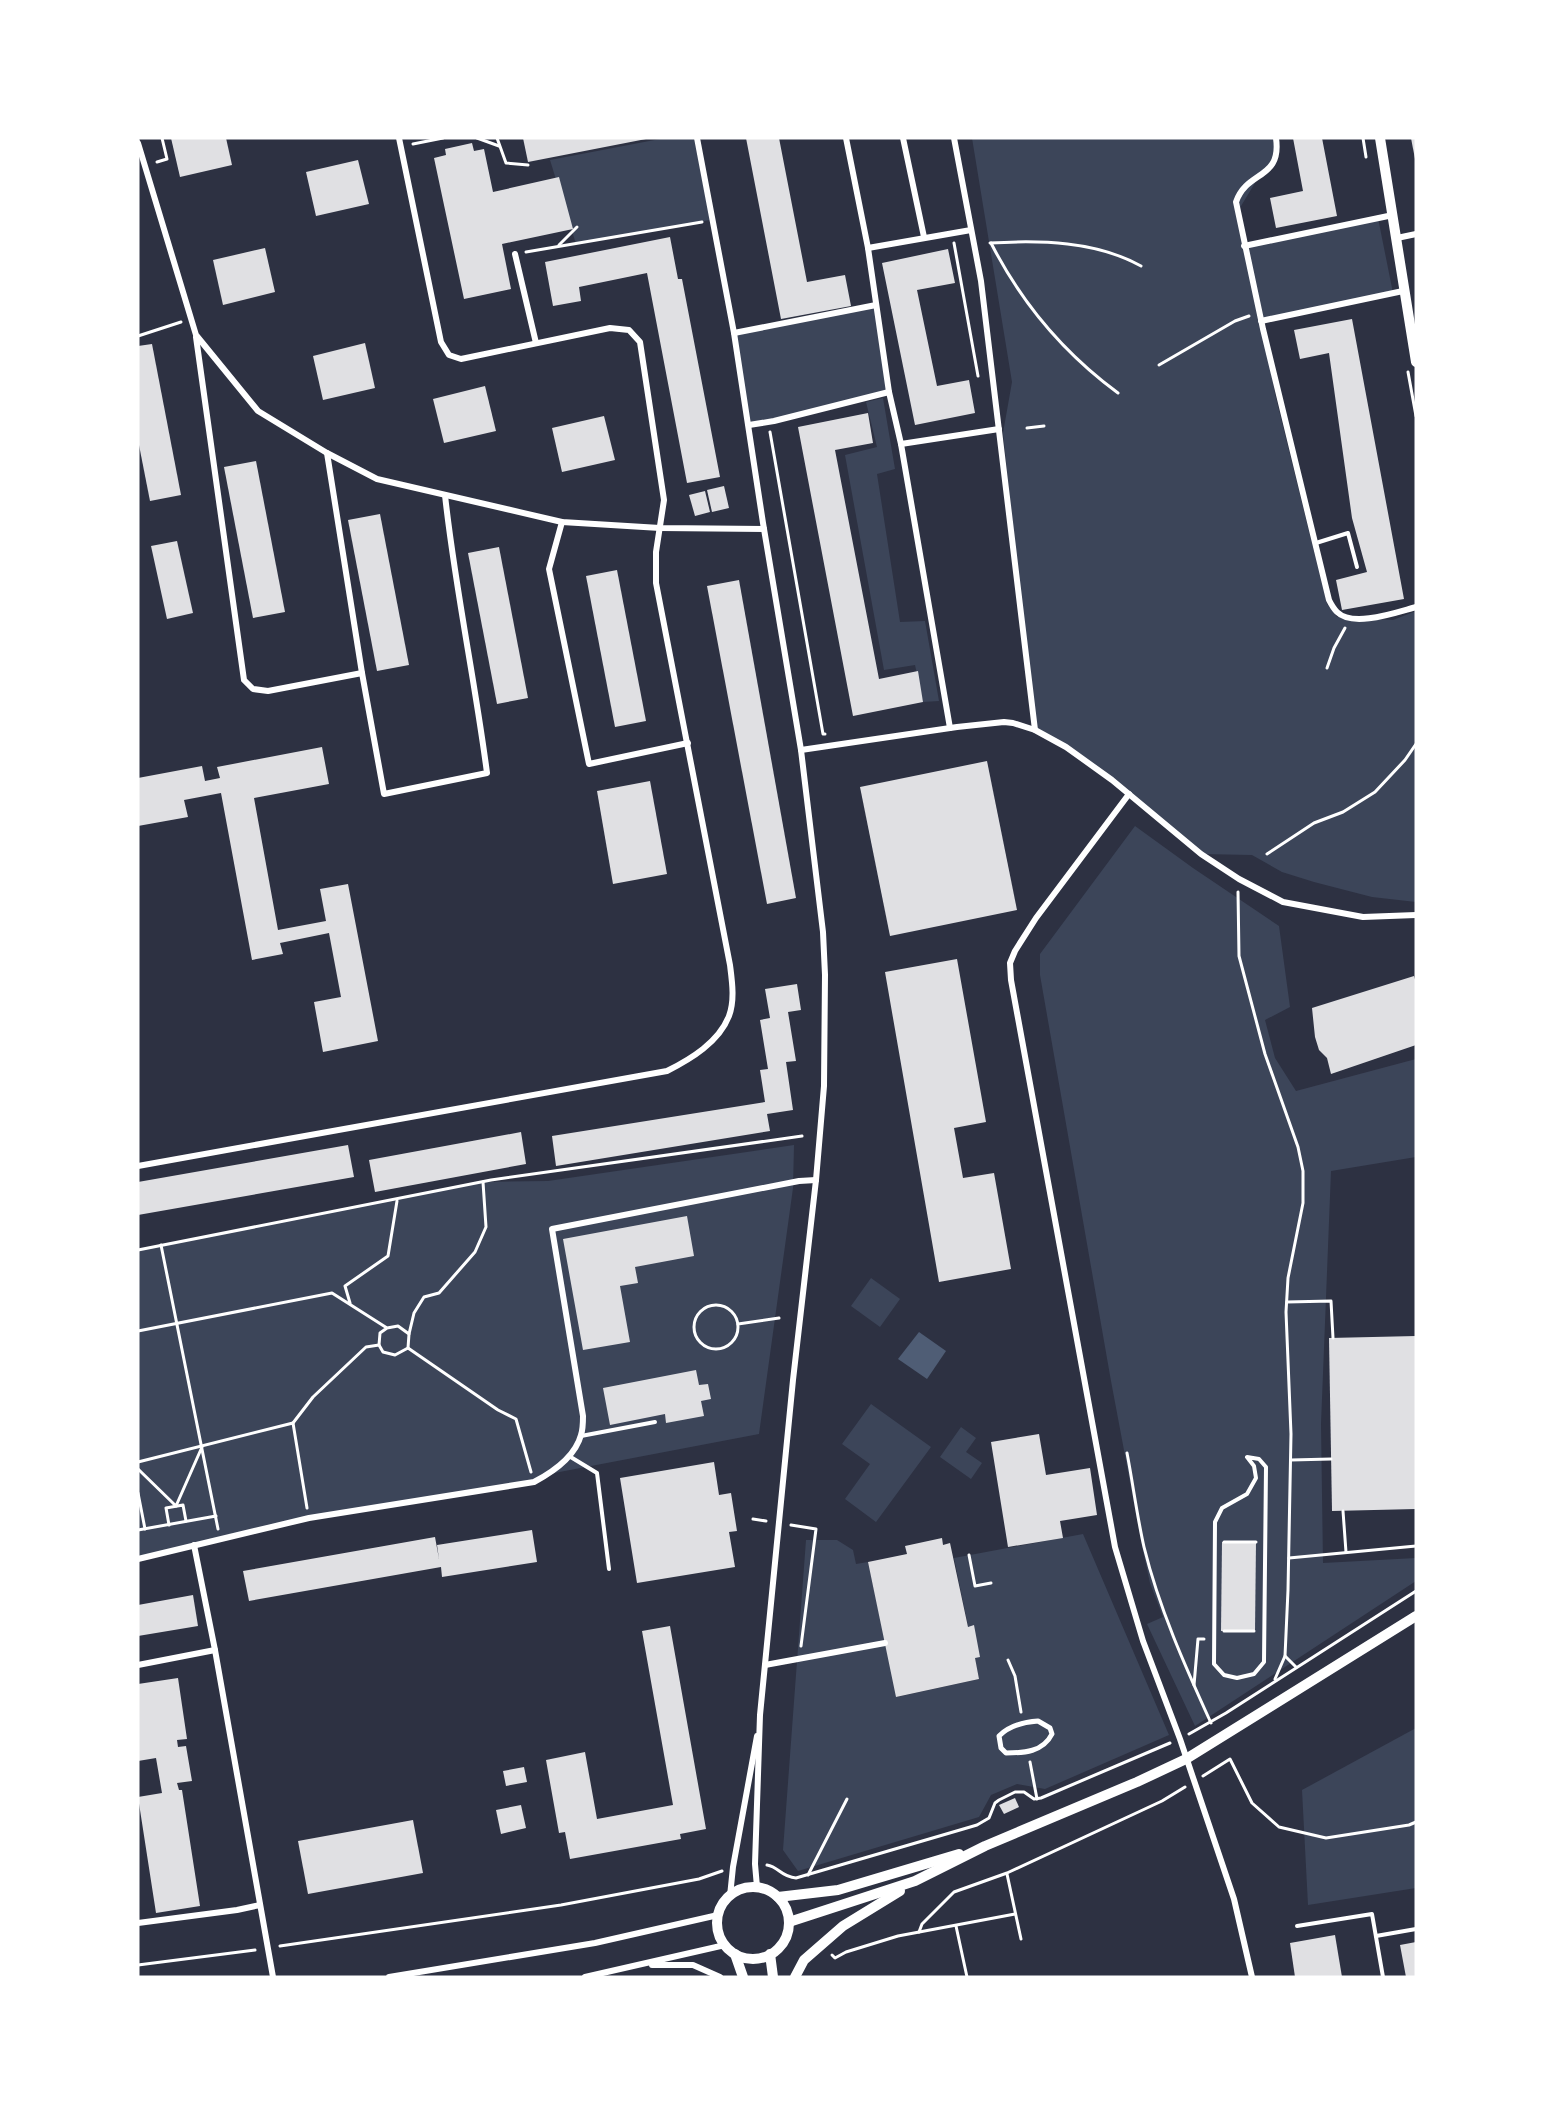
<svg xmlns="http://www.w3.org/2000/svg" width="1554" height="2115" font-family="Figtree,sans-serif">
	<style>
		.green { fill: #3c4559 }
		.water { fill: #4f5d75 }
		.building { fill: #e0e0e3 }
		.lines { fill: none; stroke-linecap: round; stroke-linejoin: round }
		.path { stroke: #fff; stroke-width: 3 }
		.service { stroke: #fff; stroke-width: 4 }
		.pedestrian { stroke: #fff; stroke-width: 5 }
		.minor { stroke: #fff; stroke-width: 6 }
		.tertiary { stroke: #fff; stroke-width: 10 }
	</style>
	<rect width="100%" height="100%" fill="#2d3142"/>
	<g class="green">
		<polygon points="665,138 694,138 710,220 576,244 550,160"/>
		<polygon points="972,138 1276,138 1274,162 1258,178 1238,211 1244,246 1378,218 1393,293 1262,321 1275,394 1327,604 1337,617 1393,620 1416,611 1416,902 1372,897 1314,882 1282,872 1252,855 1201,854 1112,780 1035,730 1003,433 1012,382"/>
		<polygon points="876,305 889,392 749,425 734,333"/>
		<polygon points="883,398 895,469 877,474 900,622 925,621 939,701 923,702 915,665 884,670 845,455 877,447 866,402"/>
		<polygon points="1135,826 1193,868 1279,926 1290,1007 1265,1020 1275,1058 1296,1091 1416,1059 1416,1157 1331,1171 1321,1424 1323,1563 1416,1558 1416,1581 1195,1726 1147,1624 1163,1617 1150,1583 1142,1546 1111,1381 1040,975 1040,954"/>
		<polygon points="794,1145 793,1188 759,1434 549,1474 534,1482 309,1518 138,1559 138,1250 483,1182 548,1181"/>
		<polygon points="871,1278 900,1299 880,1327 851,1306"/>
		<polygon points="871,1404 931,1447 876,1522 845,1499 870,1464 842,1444"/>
		<polygon points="961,1427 976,1438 966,1452 982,1463 971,1479 940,1457"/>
		<polygon points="1083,1534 1169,1735 1045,1789 1017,1784 991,1795 979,1817 798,1871 783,1850 806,1540 837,1540 853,1550 856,1564 868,1562 897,1697 979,1679 954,1558"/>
		<polygon points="1416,1728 1416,1888 1308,1905 1302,1790"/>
	</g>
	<polygon class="water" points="919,1332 946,1351 927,1379 898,1359"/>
	<g class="building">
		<polygon points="171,138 226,138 232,165 180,177"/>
		<polygon points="523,138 646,138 646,139 528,162"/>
		<polygon points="746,138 779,138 807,282 845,275 851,306 781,319"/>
		<polygon points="1293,138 1322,138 1337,216 1276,228 1270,198 1303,191"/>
		<polygon points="1411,138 1416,138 1416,159 1415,159"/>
		<polygon points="472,143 474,151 484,149 493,192 559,177 573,229 502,244 511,289 464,299 434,158 446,155 445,149"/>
		<polygon points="358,160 369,204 316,216 306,172"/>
		<polygon points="670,237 678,279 682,279 720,477 687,483 647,273 579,287 581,301 553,306 545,262"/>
		<polygon points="265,248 275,292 223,305 213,260"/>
		<polygon points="948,249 955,283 917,290 937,386 969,380 975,413 915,425 882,263"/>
		<polygon points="1352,319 1404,599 1342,610 1336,580 1367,572 1352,518 1329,353 1300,359 1294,330"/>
		<polygon points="365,343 375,388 323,400 313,356"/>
		<polygon points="152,344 181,495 150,501 138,440 138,346"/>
		<polygon points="485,386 496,431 444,443 433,399"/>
		<polygon points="868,413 873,443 835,450 879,679 918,671 923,702 853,716 798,427"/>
		<polygon points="604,416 615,460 562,472 552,428"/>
		<polygon points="256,461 285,612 253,618 224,467"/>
		<polygon points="724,486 729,508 712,512 707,490"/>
		<polygon points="705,491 710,512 695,516 689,495"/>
		<polygon points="380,514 409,665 377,671 348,520"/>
		<polygon points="177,541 193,613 167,619 151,546"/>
		<polygon points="499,547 528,698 497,704 468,553"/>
		<polygon points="617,570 646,721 615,727 586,576"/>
		<polygon points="739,580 796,898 767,904 707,586"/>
		<polygon points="322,747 329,784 254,798 278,930 326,921 320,889 348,884 378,1041 323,1052 314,1002 341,997 329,933 280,943 283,954 252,960 221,793 184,800 188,817 138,826 138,778 202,766 205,781 220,778 217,767"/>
		<polygon points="987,761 1017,910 890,936 860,787"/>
		<polygon points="650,781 667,874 613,884 597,791"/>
		<polygon points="957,959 986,1122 954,1128 963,1178 994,1173 1011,1269 939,1282 885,972"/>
		<polygon points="1414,976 1416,983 1416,1045 1331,1074 1327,1058 1319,1050 1315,1037 1312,1008"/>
		<polygon points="797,984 801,1010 788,1012 796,1061 786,1062 793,1110 767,1114 770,1131 556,1166 552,1136 765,1102 760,1070 768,1069 760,1020 770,1018 765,989"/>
		<polygon points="521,1132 526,1164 375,1192 369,1160"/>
		<polygon points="348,1145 354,1177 138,1215 138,1182"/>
		<polygon points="687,1216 694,1256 635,1267 638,1283 620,1286 630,1342 583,1350 563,1239"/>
		<polygon points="1416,1336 1416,1509 1332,1511 1329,1338"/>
		<polygon points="696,1370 699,1385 708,1384 711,1399 701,1401 704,1416 666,1423 665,1414 610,1425 603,1388"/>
		<polygon points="1039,1434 1046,1475 1090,1468 1097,1515 1060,1521 1063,1538 1008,1547 991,1442"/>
		<polygon points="714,1462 719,1495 731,1493 737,1531 729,1532 735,1567 637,1583 620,1478"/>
		<polygon points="532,1530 537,1562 442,1577 441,1567 249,1601 243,1571 435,1537 439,1559 437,1545"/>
		<polygon points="942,1538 943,1545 950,1543 968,1627 974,1625 980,1657 975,1658 979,1679 896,1697 868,1562 907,1554 905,1546"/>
		<polygon points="1222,1542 1256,1542 1255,1631 1221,1631"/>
		<polygon points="193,1595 198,1626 138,1636 138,1605"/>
		<polygon points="670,1626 706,1829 680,1834 681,1839 570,1859 565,1832 559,1833 546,1760 585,1752 597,1819 673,1805 642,1631"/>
		<polygon points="178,1678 187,1739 177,1740 178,1747 186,1746 192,1781 177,1783 179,1790 182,1790 200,1906 156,1913 138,1797 162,1793 156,1758 138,1761 138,1684"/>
		<polygon points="524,1767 527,1782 506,1786 503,1771"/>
		<polygon points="1015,1798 1019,1807 1004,1814 999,1805"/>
		<polygon points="521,1805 526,1828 501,1834 496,1810"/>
		<polygon points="413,1820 423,1873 308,1894 298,1841"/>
		<polygon points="1335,1935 1342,1977 1295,1977 1290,1943"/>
		<polygon points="1416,1942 1416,1977 1406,1977 1400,1945"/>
	</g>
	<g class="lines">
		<g class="path">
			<polyline points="477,138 499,146"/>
			<polyline points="497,138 506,163 528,165"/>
			<polyline points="1363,138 1366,157"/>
			<polyline points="413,144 443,138"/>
			<polyline points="157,162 167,159 162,138"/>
			<polyline points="954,243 978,376"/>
			<path d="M 990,243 C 1040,240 1096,241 1141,266"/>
			<path d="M 991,243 C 1021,302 1065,354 1118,393"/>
			<polyline points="559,245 577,227"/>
			<polyline points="526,252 702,222"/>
			<polyline points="138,336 181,322"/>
			<polyline points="1159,365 1235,321 1249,316"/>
			<polyline points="1408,372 1416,416"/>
			<polyline points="1027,428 1044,426"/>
			<polyline points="770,432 823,734 825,734"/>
			<polyline points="1327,668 1334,648 1345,628"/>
			<polyline points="1267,854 1314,823 1343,812 1375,792 1405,760 1416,744"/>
			<polyline points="1238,892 1239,956 1265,1054 1298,1147 1303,1171 1303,1203 1288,1278 1286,1312 1291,1434 1288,1590 1285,1656 1275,1679"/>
			<polyline points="161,1245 218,1529"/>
			<polyline points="138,1250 491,1180 802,1136"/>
			<polyline points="1287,1302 1331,1301 1333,1338"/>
			<polyline points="350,1303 345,1286 388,1256 397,1201"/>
			<circle cx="716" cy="1327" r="22"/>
			<polyline points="738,1324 779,1318"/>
			<polyline points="138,1331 332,1293 387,1328 398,1326 409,1334 408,1348 395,1355 383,1352 379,1345 380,1333 387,1328"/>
			<polyline points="409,1334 414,1313 424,1297 439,1293 475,1252 486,1227 483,1182"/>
			<polyline points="408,1348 498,1410 516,1419 531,1472"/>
			<polyline points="293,1423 313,1397 366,1347 379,1345"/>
			<path d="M 1127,1453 C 1133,1484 1137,1516 1144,1547 C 1159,1608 1185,1666 1211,1723"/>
			<polyline points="1291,1460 1331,1459"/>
			<polyline points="138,1462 293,1423 307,1508"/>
			<polyline points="138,1469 176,1506 202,1447"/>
			<polyline points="138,1493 145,1529"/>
			<polyline points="1343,1511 1346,1552"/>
			<polyline points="753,1519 766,1521"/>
			<polyline points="169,1525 166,1508 183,1505 186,1521"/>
			<polyline points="791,1525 816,1529 801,1646"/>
			<polyline points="138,1530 216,1516"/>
			<polyline points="1224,1542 1256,1542"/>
			<polyline points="969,1555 975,1586 991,1583"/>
			<polyline points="1289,1558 1416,1546"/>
			<polyline points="1224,1631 1254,1631"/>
			<polyline points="1285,1656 1296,1667"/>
			<polyline points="1008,1660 1015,1676 1021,1712"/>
			<polyline points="1194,1685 1198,1639 1204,1639"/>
			<polyline points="1189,1734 1226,1713 1416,1591"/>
			<polyline points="1030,1762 1037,1799"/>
			<polyline points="1203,1776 1230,1759 1252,1803 1279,1827 1326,1838 1409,1825 1416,1822"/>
			<path d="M 767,1865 C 779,1867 781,1877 796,1878 L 977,1825 L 989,1818 L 995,1803 L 999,1800 L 1015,1792 L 1024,1792 L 1034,1799 L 1041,1798 L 1170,1743"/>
			<polyline points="1007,1874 1021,1939"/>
			<polyline points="808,1875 847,1799"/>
			<polyline points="956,1926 967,1977"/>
			<polyline points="919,1932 922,1924 954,1892 1007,1873 1162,1801 1185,1787"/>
			<polyline points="280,1946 561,1905 699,1879 722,1871"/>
			<polyline points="832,1955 835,1958 846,1952 898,1936 1015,1914"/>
			<polyline points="138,1965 255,1950"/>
		</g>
		<g class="service">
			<polyline points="1316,543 1348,533 1357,567"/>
			<polyline points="581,1436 655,1422"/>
			<polyline points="569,1456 597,1473 609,1569"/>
			<polygon points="1247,1457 1259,1459 1266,1467 1264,1662 1254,1674 1237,1678 1224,1675 1214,1664 1215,1522 1222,1508 1247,1494 1256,1478 1254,1466"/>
			<polyline points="1297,1926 1372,1914 1383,1977"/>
			<polyline points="1376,1936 1416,1929"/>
		</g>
		<path class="pedestrian" d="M 1038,1721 L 1050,1728 L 1052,1734 C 1043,1752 1024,1753 1006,1753 L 1001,1748 L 999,1736 C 1009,1726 1024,1722 1038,1721 Z"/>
		<g class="minor">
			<polyline points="697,138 734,333 763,523 801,750 823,932 825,975 824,1086 816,1180 793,1380 760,1715 755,1864 757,1887"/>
			<polyline points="846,138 868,248 889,392 901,444 950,728"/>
			<polyline points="903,138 924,237"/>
			<polyline points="954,138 981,281 1035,730"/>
			<path d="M 1276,138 C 1282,180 1247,170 1236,202 L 1263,329 L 1329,600 C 1331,604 1334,609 1337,612 C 1353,628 1397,612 1416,607"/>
			<polyline points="138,143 196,335 258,411 327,453 377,479 562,522 660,528 764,529"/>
			<polyline points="1397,238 1416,234"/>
			<polyline points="1244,246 1393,215"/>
			<polyline points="868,248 971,230"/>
			<polyline points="515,254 536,343"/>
			<polyline points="1261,321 1403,291"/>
			<polyline points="734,333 876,305"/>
			<polyline points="196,337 244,680 253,689 268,691 362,673"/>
			<polyline points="749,425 774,421 889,392"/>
			<polyline points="901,444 999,429"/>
			<path d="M 327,453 L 362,673 L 384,794 L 487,773 C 475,680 455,588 445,495"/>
			<polyline points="562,522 549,569 589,764 688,743"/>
			<polyline points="801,750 957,727 1004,722 1013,723 1035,730 1066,747 1112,780 1201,854 1239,879 1283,902 1363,917 1416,915"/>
			<polyline points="1129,794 1036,918 1015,951 1010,963 1011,980 1115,1547 1143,1641 1180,1739 1234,1899 1252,1977"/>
			<path d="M 138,1166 L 667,1071 C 691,1059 719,1042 729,1016 C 735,1000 732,981 730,965 L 656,583 L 656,552 L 664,500 L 640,342 L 629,330 L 610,328 L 461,359 L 449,355 L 441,342 L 399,138"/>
			<polyline points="194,1545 215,1650 273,1977"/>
			<path d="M 138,1559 L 309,1518 L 534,1482 C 553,1472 575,1457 581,1435 C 583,1429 583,1422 583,1416 L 552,1229 L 799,1181 L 816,1180"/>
			<polyline points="138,1665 215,1650"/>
			<polyline points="765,1665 885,1643"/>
			<polyline points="730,1896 733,1867 757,1736"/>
			<polyline points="138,1923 237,1910 260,1905"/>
			<polyline points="652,1965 693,1965 720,1977"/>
			<polyline points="389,1977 595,1943 718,1915"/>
			<polyline points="585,1977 725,1945"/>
		</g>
		<g class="tertiary">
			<polyline points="1380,138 1416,362"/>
			<circle cx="753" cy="1923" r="36"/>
			<polyline points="778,1897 838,1890 959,1854"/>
			<polyline points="789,1922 915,1881 985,1846 1137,1782 1186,1759 1416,1616"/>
			<polyline points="735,1954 743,1977"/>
			<polyline points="770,1954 773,1977"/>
			<polyline points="795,1977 804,1960 843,1926 900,1891"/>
		</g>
	</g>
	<rect width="1554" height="2115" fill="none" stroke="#ffffff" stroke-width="279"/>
</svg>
